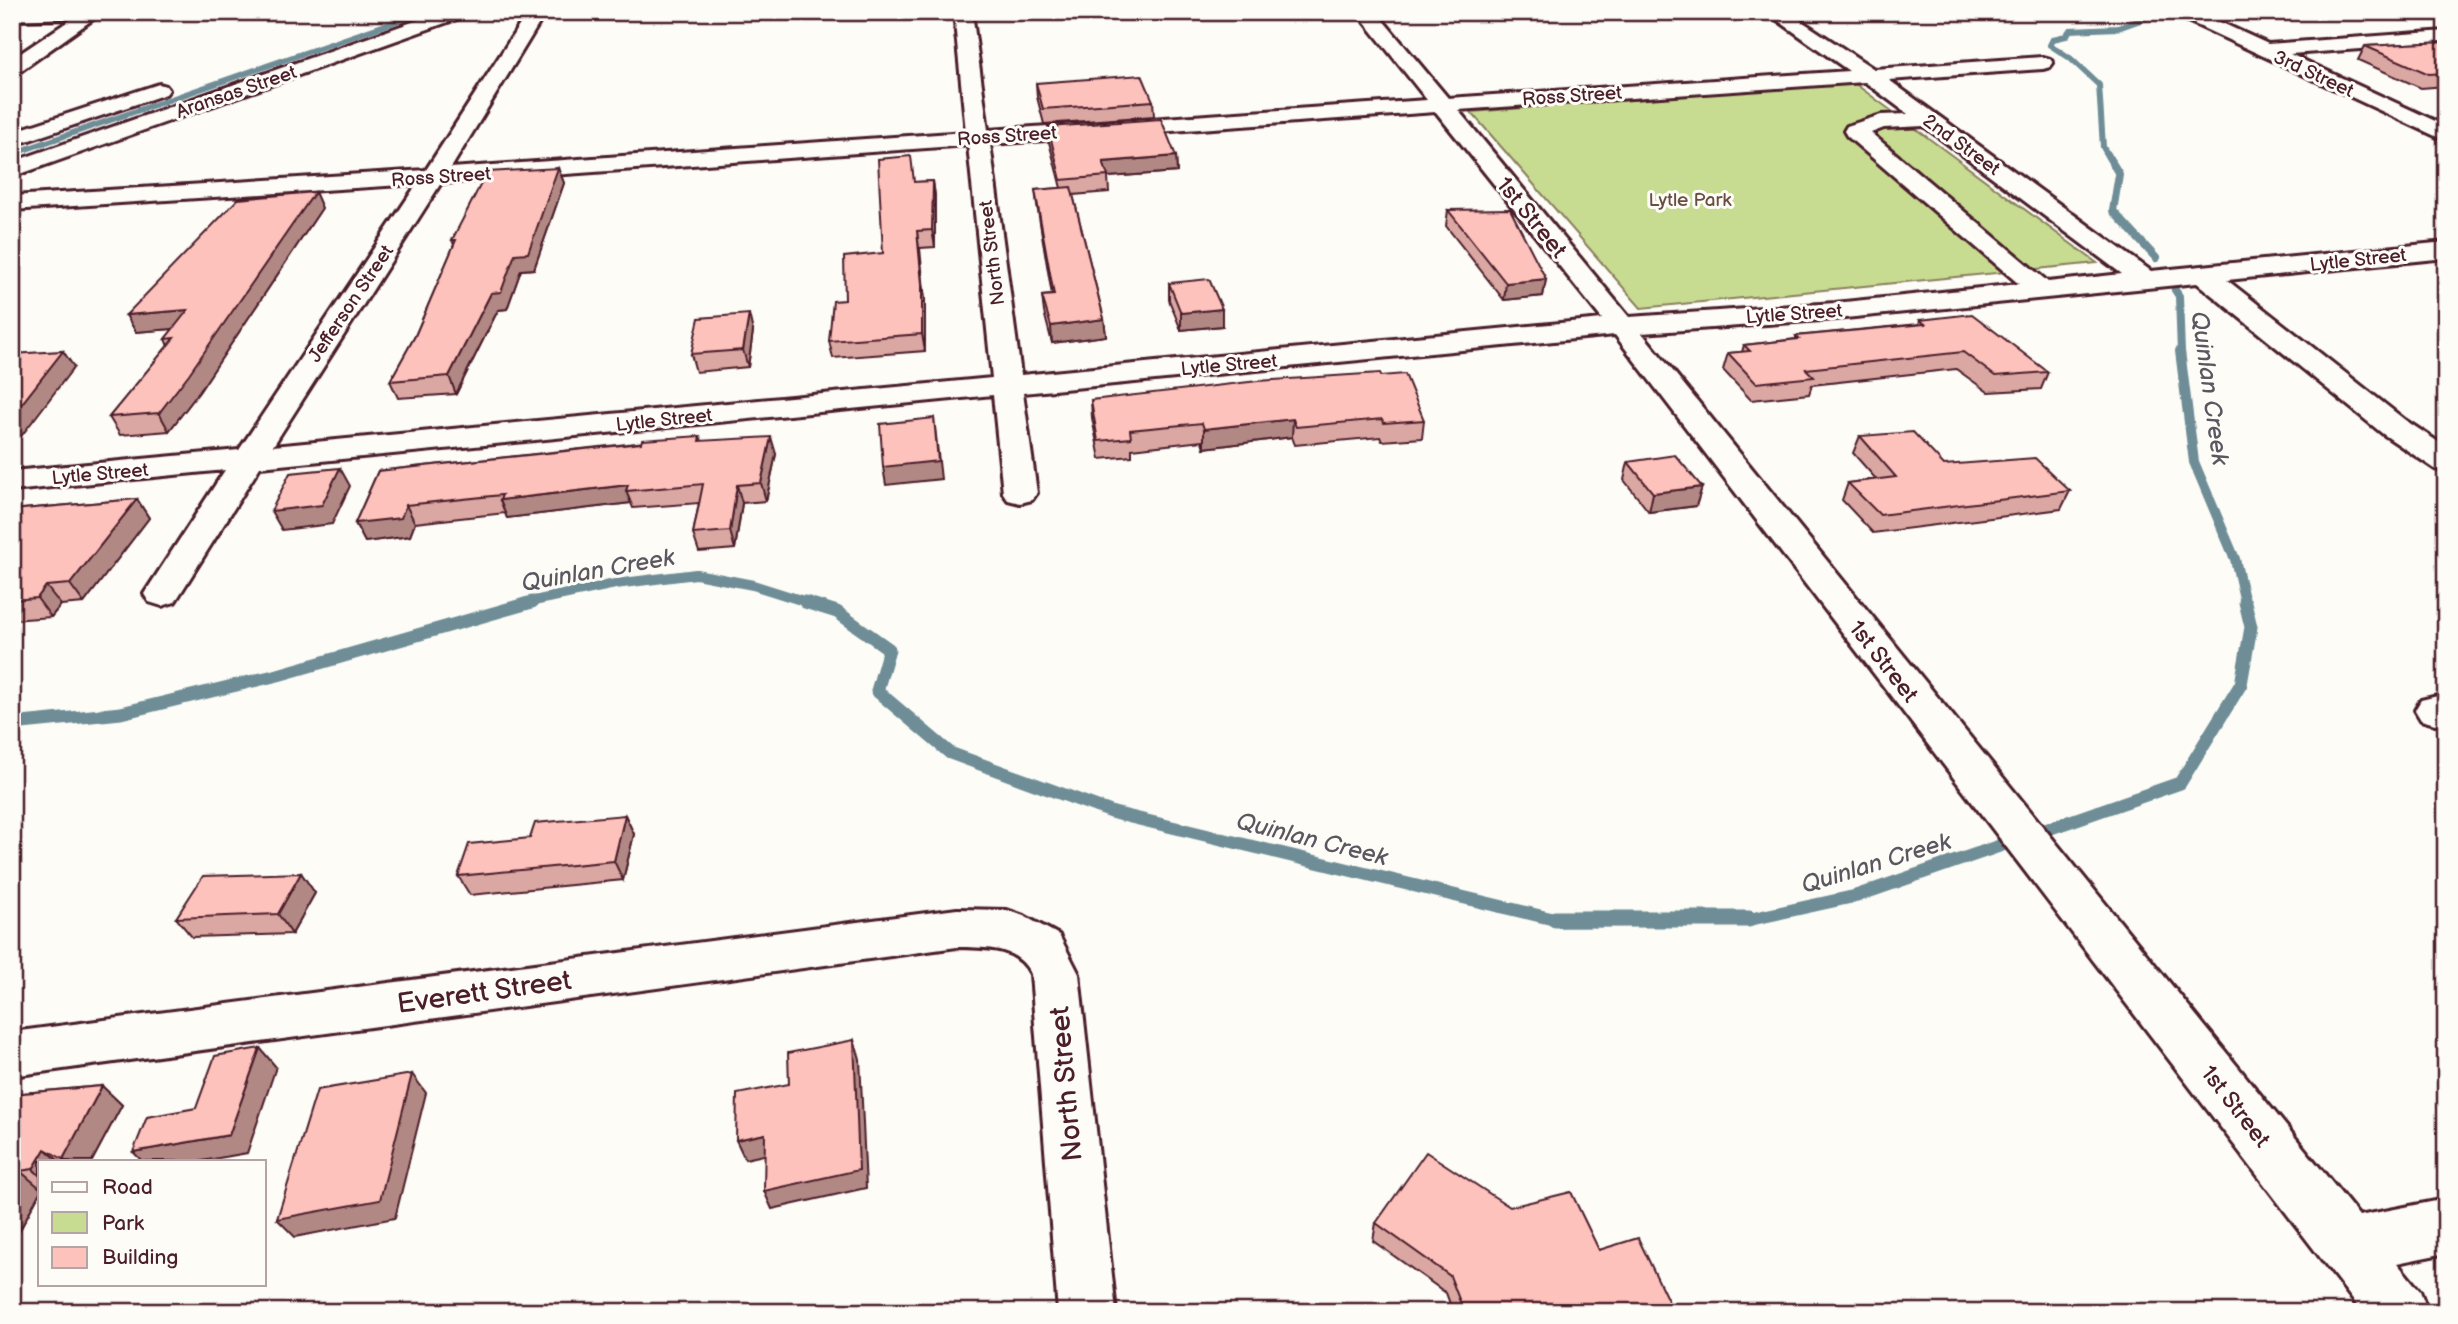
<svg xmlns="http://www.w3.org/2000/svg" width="2458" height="1324" font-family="'Balsamiq Sans',sans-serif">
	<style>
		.green { fill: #c8dc91; stroke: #897e5e; stroke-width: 2 }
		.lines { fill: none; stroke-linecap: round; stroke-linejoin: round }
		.stream-far4 { stroke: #6e8d96; stroke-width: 6 }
		.stream-far3 { stroke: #6e8d96; stroke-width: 8 }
		.stream-far2 { stroke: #6e8d96; stroke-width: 10 }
		.stream-far1 { stroke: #6e8d96; stroke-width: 13 }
		.stream { stroke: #6e8d96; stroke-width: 17 }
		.minor-casing { stroke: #4a1f2b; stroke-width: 6 }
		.minor { fill: #fdfcf7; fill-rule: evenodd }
		.wall { fill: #daa7a2; stroke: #4a1f2b; stroke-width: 2 }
		.shaded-wall { fill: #b28884; stroke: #4a1f2b; stroke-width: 2 }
		.building { fill: #fec2bc; stroke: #4a1f2b; stroke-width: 2 }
		.labels { text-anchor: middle; stroke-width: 6; stroke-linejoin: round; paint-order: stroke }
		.far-street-label { font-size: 19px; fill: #4a1f2b; stroke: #fdfcf7 }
		.far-park-label { font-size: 19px; fill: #6a4e44; stroke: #fdfcf7 }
		.street-label { font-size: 23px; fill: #4a1f2b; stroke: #fdfcf7 }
		.water-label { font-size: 24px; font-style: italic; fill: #5c5660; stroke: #fdfcf7 }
		.near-street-label { font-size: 28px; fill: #4a1f2b; stroke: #fdfcf7 }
	</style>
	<rect width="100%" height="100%" fill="#fdfcf7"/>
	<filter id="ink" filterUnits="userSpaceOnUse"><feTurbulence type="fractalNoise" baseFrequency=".0143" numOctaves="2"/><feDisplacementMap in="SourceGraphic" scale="14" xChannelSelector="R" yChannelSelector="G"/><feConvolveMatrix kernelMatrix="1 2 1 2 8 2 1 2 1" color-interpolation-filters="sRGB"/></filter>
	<g filter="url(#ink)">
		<polygon class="green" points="1854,83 2097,263 1641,308 1471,112"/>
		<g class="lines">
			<g class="stream-far4">
				<polyline points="12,154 423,12"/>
				<polyline points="2108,156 2103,147 2099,85 2070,58 2050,45 2053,39 2066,36 2070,30 2118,28 2163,12"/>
			</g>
			<g class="stream-far3">
				<polyline points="2107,154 2119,174 2113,211 2156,258"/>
				<polyline points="2175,290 2179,296 2181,353"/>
			</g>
			<g class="stream-far2">
				<polyline points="2180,351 2194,462 2235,559 2245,603"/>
				<polyline points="524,603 615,584 696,574 753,585 810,603"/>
			</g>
			<g class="stream-far1">
				<polyline points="805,602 837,612 889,649 877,691 950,753 1114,813 1561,921 1747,920 1856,896 2180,783 2241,684 2251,627 2245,602"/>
				<polyline points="12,724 121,713 278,675 532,602"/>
			</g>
			<polyline class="stream" points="1555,919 1749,919"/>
			<defs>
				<g id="minor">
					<polygon points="12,12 103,12 19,72 12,74 12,59 73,18 12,20"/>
					<polygon points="441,12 468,12 465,16 12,177 12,162"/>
					<path d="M 528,12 L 546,12 L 451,168 L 966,132 L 954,12 L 972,12 L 988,130 L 1427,100 L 1357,12 L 1376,12 L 1448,98 L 1849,71 L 1766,12 L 1788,12 L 1874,69 L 2043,57 L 2050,59 L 2053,63 L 2050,67 L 2043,69 L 1889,80 L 2151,271 L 2446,242 L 2446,258 L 2227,280 L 2405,420 L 2446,447 L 2446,472 L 2435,469 L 2383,434 L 2197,283 L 1835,319 L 1642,333 L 2359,1216 L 2446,1199 L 2446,1253 L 2397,1263 L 2420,1291 L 2428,1312 L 2362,1312 L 1615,335 L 1023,393 L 1037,493 L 1032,500 L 1020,503 L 1008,500 L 1003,493 L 993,395 L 260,467 L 175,602 L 162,606 L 149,602 L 144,594 L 225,470 L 12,491 L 12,471 L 239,450 L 417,184 L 12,210 L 12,196 L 426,170 ZM 1865,82 L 1908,114 L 1881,115 L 1847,126 L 1844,131 L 1847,136 L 2019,284 L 1835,303 L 1629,317 L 1458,110 ZM 1436,112 L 1602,319 L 1021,375 L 990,144 ZM 1924,126 L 2122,274 L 2048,282 L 1871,133 L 1884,128 ZM 968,145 L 992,378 L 273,446 L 441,183 Z"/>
					<polygon points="2174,12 2198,12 2268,44 2446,31 2446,43 2290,54 2446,126 2446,141 2177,16"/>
					<polygon points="159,84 166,86 169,90 166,94 12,146 12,132"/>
					<polygon points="2446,694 2446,722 2435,724 2421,720 2415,710 2421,700"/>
					<path d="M 957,909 L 1007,910 L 1024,916 L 1059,935 L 1079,974 L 1116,1312 L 1058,1312 L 1031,974 C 1016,945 985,948 957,947 L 12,1076 L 12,1032 Z"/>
				</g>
			</defs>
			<use href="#minor" class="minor-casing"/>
			<use href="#minor" class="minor"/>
		</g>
		<g class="wall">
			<polygon points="2446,42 2446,86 2421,88 2358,60 2365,46"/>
			<polygon points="1036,83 1153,101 1154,116 1044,124 1037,97"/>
			<polygon points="1048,127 1176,156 1177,172 1108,177 1109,192 1073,195 1104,319 1106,336 1052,343 1044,312 1042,296 1052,295 1037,205 1035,190 1061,188 1049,142"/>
			<polygon points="558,168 564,183 534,269 521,270 507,309 498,310 456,394 398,398 390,381 415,336 454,245 452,240"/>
			<polygon points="933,181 935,196 935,247 920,248 925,301 925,351 833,358 829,341 845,300 883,253 915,182"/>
			<polygon points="322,208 199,392 169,431 120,435 109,417 168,346 165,339 173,329 136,332 126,315"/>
			<polygon points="1448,210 1546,279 1543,296 1504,300 1446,226"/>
			<polygon points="1169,283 1222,326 1181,330 1169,300"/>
			<polygon points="1920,320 2048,372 2041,389 1988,392 1956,369 1812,385 1809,394 1751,400 1723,370 1728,353 1742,352 1744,345 1796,339 1796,336 1919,324"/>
			<polygon points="753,331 748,367 696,372 691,354"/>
			<polygon points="1381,376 1424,420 1422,438 1382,441 1380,437 1295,445 1292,437 1204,448 1202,441 1132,449 1132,456 1100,459 1092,418 1091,400"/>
			<polygon points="700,436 702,441 776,454 766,501 742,503 735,549 699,552 693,534 699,503 633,508 631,503 507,518 505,513 415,523 410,536 365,542 355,523 378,471"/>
			<polygon points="1860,436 1944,465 2070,491 2061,509 1873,533 1842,500 1848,483 1876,479 1853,453"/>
			<polygon points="1628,462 1702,487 1696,506 1649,512 1624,480"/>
			<polygon points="137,499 149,518 84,603 61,605 51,617 12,620 12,510"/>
			<polygon points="625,815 634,834 623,880 470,895 458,876 530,838"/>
			<polygon points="301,873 315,893 292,934 192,937 176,918"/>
			<polygon points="102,1086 122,1105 92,1161 40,1161 40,1192 12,1245 12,1094"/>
			<polygon points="1510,1207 1599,1250 1673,1312 1453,1312 1446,1293 1373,1241 1376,1223"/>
		</g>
		<g class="shaded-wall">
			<polygon points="1176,156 1177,172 1108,177 1103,162"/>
			<polygon points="558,168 564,183 534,269 521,270 507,309 498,310 456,394 449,376 491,293"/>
			<polygon points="933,181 935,196 935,247 932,230"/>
			<polygon points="315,192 322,208 199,392 169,431 159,413"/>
			<polygon points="917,231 925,301 925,351 922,334"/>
			<polygon points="1546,279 1543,296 1504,300 1506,283"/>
			<polygon points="1222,309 1222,326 1181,330 1181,313"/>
			<polygon points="188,310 197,327 136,332 126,315"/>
			<polygon points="749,314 753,331 748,367 743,350"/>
			<polygon points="1104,319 1106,336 1052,343 1051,326"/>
			<polygon points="63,351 74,367 16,443 12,438 12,416"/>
			<polygon points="934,418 941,479 886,485 883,467"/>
			<polygon points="1293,419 1292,437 1204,448 1204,429"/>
			<polygon points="771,437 776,454 766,501 761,483"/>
			<polygon points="340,468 350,486 332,524 282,530 271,511"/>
			<polygon points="628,485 626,491 631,503 507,518 500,500"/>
			<polygon points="737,485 742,503 735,549 730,531"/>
			<polygon points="1702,487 1696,506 1649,512 1653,493"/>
			<polygon points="137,499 149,518 84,603 70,584"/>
			<polygon points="406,505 415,523 410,536 365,542 355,523"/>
			<polygon points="46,586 61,605 51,617 37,598"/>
			<polygon points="625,815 634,834 623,880 614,861"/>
			<polygon points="301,873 315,893 292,934 278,914"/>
			<polygon points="854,1040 860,1059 866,1188 772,1209 764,1191"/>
			<polygon points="260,1048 276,1067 247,1153 202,1161 142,1161 133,1152 229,1135"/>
			<polygon points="412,1074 426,1093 395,1218 295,1237 277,1219"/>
			<polygon points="102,1086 122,1105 92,1161 66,1161 63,1159"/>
			<polygon points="765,1134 773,1153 745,1159 736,1140"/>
			<polygon points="45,1149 59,1161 40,1161 40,1176 33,1169"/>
			<polygon points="20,1171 40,1188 40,1192 12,1245 12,1185"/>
		</g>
		<g class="building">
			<polygon points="2446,42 2446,73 2429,74 2365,46"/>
			<polygon points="1142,75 1153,101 1043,109 1036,83"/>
			<polygon points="1161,119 1176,156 1103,162 1108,176 1061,180 1048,127"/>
			<polygon points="911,156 914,182 933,181 932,230 917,231 922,284 922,334 829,341 833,301 845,300 844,257 883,253 878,159"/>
			<polygon points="558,168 528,253 515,254 501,292 491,293 449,376 390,381 415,336 456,240 452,240 487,172"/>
			<polygon points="1071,187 1104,319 1051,326 1042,296 1054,295 1035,190"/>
			<polygon points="315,192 189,374 159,413 109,417 174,338 165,339 188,310 126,315 238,199"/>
			<polygon points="1510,209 1546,279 1506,283 1448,210"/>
			<polygon points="1209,279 1222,309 1181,313 1169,283"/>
			<polygon points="749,314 743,350 691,354 699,318"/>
			<polygon points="1972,314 2048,372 1995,376 1963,352 1806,369 1814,377 1756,383 1728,353 1750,351 1744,345 1799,339 1796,336 1925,324 1920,320"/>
			<polygon points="63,351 12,416 12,354"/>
			<polygon points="1380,373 1381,376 1405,374 1424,420 1384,423 1382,419 1296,427 1293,419 1204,429 1202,423 1130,430 1131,438 1098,441 1091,400 1258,381"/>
			<polygon points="934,418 938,461 883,467 880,424"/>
			<polygon points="1913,432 1944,465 2035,458 2070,491 1880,515 1848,483 1896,477 1860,436"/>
			<polygon points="700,436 699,441 771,437 761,483 737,485 730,531 693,534 703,484 626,491 628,485 500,500 502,495 406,505 401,518 355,523 378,471 641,443 642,440"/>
			<polygon points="1675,455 1702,487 1653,493 1628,462"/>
			<polygon points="340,468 322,505 271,511 290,473"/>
			<polygon points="137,499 70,584 46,586 37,598 12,600 12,510"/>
			<polygon points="625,815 614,861 458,876 469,844 530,838 535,823"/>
			<polygon points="301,873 278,914 176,918 203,876"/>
			<polygon points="854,1040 859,1170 764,1191 765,1134 736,1140 737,1094 789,1084 788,1053"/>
			<polygon points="260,1048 229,1135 133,1152 147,1117 196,1108 215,1056"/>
			<polygon points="412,1074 380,1200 277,1219 317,1090"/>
			<polygon points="102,1086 63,1159 45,1149 33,1169 20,1171 12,1185 12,1094"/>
			<polygon points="1426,1152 1510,1207 1571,1192 1599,1250 1638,1238 1673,1311 1670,1312 1464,1312 1450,1276 1376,1223"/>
		</g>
	</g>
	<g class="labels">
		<g class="far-street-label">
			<text transform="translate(2314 73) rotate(25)" y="7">3rd Street</text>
			<text transform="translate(236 91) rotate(-19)" y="7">Aransas Street</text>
			<text transform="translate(1572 95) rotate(-4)" y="7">Ross Street</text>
			<text transform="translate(1007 135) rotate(-4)" y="7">Ross Street</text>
			<text transform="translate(1962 144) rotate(36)" y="7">2nd Street</text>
			<text transform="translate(441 176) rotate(-4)" y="7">Ross Street</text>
			<text transform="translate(991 253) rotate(-97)" y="7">North Street</text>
			<text transform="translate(2358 259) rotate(-6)" y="7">Lytle Street</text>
			<text transform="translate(350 303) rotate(-56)" y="7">Jefferson Street</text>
			<text transform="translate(1794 313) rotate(-4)" y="7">Lytle Street</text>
			<text transform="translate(1229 364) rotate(-5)" y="7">Lytle Street</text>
			<text transform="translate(664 419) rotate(-6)" y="7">Lytle Street</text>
			<text transform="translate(100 473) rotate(-5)" y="7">Lytle Street</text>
		</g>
		<g class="far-park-label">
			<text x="1690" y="206">Lytle Park</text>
		</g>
		<g class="street-label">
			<text transform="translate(1532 217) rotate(51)" y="8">1st Street</text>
			<text transform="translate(1884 661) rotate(52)" y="8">1st Street</text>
			<text transform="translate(2236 1106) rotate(52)" y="8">1st Street</text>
		</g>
		<g class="water-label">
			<text transform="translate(2210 388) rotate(82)" y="8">Quinlan Creek</text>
			<text transform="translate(598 570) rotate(-10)" y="8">Quinlan Creek</text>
			<text transform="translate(1312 839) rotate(14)" y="8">Quinlan Creek</text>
			<text transform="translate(1876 863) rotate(-17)" y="8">Quinlan Creek</text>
		</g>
		<g class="near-street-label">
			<text transform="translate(484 991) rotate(-8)" y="10">Everett Street</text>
			<text transform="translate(1065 1084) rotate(-95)" y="10">North Street</text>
		</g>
	</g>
	<rect width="2458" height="1324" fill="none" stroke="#fdfcf7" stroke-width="42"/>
	<rect x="21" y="21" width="2416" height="1282" fill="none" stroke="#4a1f2b" stroke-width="2.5" filter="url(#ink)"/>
	<rect x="38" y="1160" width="228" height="126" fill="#fdfcf7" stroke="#b5a4a5" stroke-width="2"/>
	<rect x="52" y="1182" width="35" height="10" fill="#fdfcf7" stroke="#b5a4a5" stroke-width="2"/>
	<text x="102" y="1194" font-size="21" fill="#4a1f2b">Road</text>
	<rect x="52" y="1212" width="35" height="21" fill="#c8dc91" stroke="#b5a4a5" stroke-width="2"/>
	<text x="102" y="1230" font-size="21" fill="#4a1f2b">Park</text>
	<rect x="52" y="1247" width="35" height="21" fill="#fec2bc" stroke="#b5a4a5" stroke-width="2"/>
	<text x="102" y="1264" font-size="21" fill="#4a1f2b">Building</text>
</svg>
